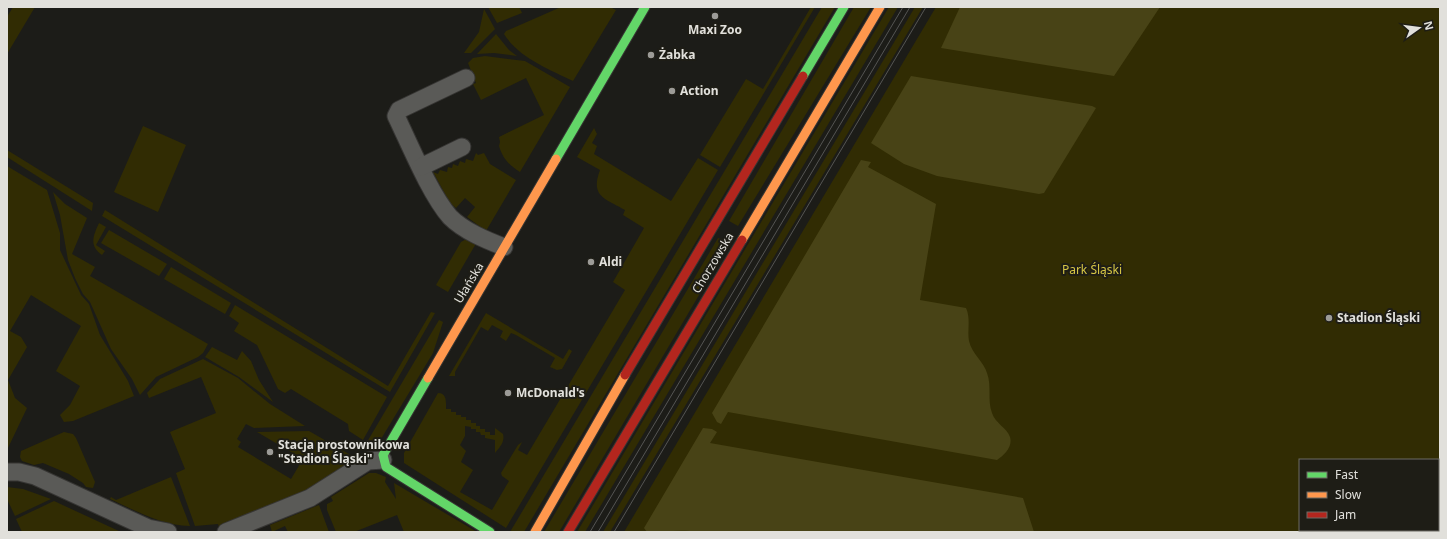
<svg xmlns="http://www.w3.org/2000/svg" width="1447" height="539" font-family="'Noto Sans',sans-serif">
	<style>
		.green { fill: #312c03; fill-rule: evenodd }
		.forest { fill: #484316 }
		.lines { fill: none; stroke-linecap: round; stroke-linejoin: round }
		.street-casing { stroke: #363533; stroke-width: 19 }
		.fast-casing { stroke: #363533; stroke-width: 11 }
		.slow-casing { stroke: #363533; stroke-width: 11 }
		.jam-casing { stroke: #363533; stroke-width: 11 }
		.street { stroke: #5a5a57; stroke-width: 17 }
		.fast { stroke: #63d668; stroke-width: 9 }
		.slow { stroke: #ff974d; stroke-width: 9 }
		.jam { stroke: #b3261e; stroke-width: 9 }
		.tram { stroke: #555553; stroke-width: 1 }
		.poi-dot { fill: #9c9b97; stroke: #1e1d16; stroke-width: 1.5 }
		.labels { text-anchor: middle; stroke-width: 4; stroke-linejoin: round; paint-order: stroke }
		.poi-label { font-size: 12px; font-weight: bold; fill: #e1e0db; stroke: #1e1d16; text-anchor: start }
		.street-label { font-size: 12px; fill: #e1e0db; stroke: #1e1d16 }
		.park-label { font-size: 12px; fill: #d6c645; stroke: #1e1d16 }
	</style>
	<rect width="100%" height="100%" fill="#1c1c18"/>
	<g class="green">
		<polygon points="13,7 35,7 7,54 7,17"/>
		<polygon points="488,7 519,7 522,13 497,23"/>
		<path d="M 561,7 L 610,7 L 616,10 L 573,81 C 549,69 519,58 504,34 L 506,31 Z"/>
		<polygon points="811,7 815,7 720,167 700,155 746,79 763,89"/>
		<polygon points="822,7 835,7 524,532 510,532"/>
		<polygon points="854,7 871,7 738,226 729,221"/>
		<polygon points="889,7 898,7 585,532 577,532"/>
		<polygon points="915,7 923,7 610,532 603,532"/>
		<path d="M 936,7 L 1440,7 L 1440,532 L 624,532 ZM 1300,460 L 1438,460 L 1438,530 L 1300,530 Z"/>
		<polygon points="484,9 495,29 471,53 464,53 479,32"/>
		<polygon points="496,34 509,50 517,56 494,53 477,54"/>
		<path d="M 485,56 L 525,61 L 570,87 L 520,172 C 509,165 503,159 499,146 L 500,142 L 499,137 L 544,115 L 526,78 L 481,100 L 473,84 L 476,83 L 468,63 L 473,58 Z"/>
		<polygon points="143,126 186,145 158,212 114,192"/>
		<path d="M 594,128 L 597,134 L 592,143 L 597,146 L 594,154 L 671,201 L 698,158 L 718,170 L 506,528 L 404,463 L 404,453 L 438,393 C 447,393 446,402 446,409 L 451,409 L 451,412 L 456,412 L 456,415 L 461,415 L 461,417 L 466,417 L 466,420 L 471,420 L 471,423 L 476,423 L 476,426 L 480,426 L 480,429 L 485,429 L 485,432 L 490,432 L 490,435 L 495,435 L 495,428 L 503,434 C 505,442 500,447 495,453 L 495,440 L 485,438 L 485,435 L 481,435 L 480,432 L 476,432 L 476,429 L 471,429 L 471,427 L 465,426 L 465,436 L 460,445 L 466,451 L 461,462 L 473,470 L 460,492 L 492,510 L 509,481 L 502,476 L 501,473 L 518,445 L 522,442 L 518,450 L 527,455 L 625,290 L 613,282 L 644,228 L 623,215 L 625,210 C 605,198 590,197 600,170 L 577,157 Z"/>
		<polygon points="7,150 93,203 92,211 7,157"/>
		<polygon points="476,153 478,155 484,153 490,164 516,180 486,231 467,217 475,207 465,198 456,208 450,203 433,172 438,174 440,170 447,172 448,167 452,168 453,164 458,166 460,161 465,163 466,159 473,161"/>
		<polygon points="7,166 47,190 60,233 60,250 81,295 89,304 100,335 128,381 134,396 73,421 64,422 60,415 70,405 80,386 56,371 81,326 31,295 10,331 21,337 27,347 8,380 15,398 27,408 7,450"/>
		<polygon points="53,192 65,204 87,218 72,254 95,267 90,276 208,344 203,353 198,357 156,377 140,395 132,379 111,349 90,302 83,294 75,278 68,260 60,215"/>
		<polygon points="105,210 388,386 431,312 435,313 390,392 102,216"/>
		<path d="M 99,223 L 106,227 L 96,245 L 105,251 L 102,255 C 89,246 93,236 99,223 Z"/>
		<polygon points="109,230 167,264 159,276 101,243"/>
		<polygon points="470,237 478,240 448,292 436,285 461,242"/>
		<polygon points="718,238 726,240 728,246 559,532 544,532"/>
		<polygon points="171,267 231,303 225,314 164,279"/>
		<polygon points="235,305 387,397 363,440 349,431 348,424 291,389 285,393 278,389 257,345 234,331 239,323 229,316"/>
		<polygon points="486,313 563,359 569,349 572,351 562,369 557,370 550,367 555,358 516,335 511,333 506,341 500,337 503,331 492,325 488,331 481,327 455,372 455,376 449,376"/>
		<polygon points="439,320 443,322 433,353 378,444 367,442"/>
		<polygon points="212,347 237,360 242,351 251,361 259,380 273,402 239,377 205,357"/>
		<polygon points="203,359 238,378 270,404 305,426 254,428 246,424 237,439 241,442 238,447 291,479 303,459 257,432 309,431 349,454 351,457 344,463 347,468 311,491 222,526 219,527 218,524 195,526 176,473 185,469 170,432 216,413 201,377 149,398 147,393 160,379"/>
		<polygon points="64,432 73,434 76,438 95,482 93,488 86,487 83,483 69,474 43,463 34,465 22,461 20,457 21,451"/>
		<polygon points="369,473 376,473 386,477 385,482 396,499 394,483 477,532 404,532 397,515 354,532 336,532 327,510 327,504 333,501 331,497"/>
		<path d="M 171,477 L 190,526 C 161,525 136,511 110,499 L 111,497 L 116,500 Z"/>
		<polygon points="7,487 23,489 51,499 15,516 7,499"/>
		<polygon points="54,501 121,532 22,532 16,519"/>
		<polygon points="319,505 329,532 288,532 285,526 272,532 270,525"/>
	</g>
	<g class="forest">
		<polygon points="960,7 1160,7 1114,76 941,48"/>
		<polygon points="911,76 1092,106 1096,108 1044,193 1039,194 937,176 904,164 871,143"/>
		<path d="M 861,160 L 871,162 L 868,167 L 936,204 L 920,300 L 966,308 C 971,319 967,330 969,341 C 972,354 984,362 987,373 C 992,386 987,400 992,413 C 995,423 1007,428 1010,437 C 1013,447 1004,455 997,460 L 728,412 L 721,424 L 717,422 L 712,413 Z"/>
		<path d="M 703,428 L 712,429 L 717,432 L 710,443 L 1023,498 L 1034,532 L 699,532 C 680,529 666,532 647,532 L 644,528 Z"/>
	</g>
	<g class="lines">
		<defs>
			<g id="street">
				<path d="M 466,78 L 399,110 L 396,116 C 410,145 430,194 450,217 C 464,231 486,240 504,247"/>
				<polyline points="421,167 462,147"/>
				<polyline points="7,472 19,472 35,476 148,528 168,532"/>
				<polyline points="226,532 310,498 368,461 383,460"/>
			</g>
			<g id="fast">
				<polyline points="803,76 844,7"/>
				<polyline points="556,159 645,7"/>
				<polyline points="428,378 383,455 386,467 490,532"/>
			</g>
			<g id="slow">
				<polyline points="742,240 880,7"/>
				<polyline points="428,378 556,159"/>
				<polyline points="535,532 625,375"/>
			</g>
			<g id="jam">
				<polyline points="625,375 803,76"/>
				<polyline points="568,532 742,240"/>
			</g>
		</defs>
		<use href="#street" class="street-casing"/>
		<use href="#fast" class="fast-casing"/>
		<use href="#slow" class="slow-casing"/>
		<use href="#jam" class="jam-casing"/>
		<use href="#street" class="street"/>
		<use href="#fast" class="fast"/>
		<use href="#slow" class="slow"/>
		<use href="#jam" class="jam"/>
		<g class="tram">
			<polyline points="590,532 903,7"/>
			<polyline points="598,532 910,7"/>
			<polyline points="614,532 926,7"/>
		</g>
	</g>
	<g class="poi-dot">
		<circle cx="715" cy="16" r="4"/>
		<circle cx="651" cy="55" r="4"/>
		<circle cx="672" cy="91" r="4"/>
		<circle cx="591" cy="262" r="4"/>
		<circle cx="1329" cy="318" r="4"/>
		<circle cx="508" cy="393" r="4"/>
		<circle cx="270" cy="452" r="4"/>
	</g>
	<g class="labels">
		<g class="poi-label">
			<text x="715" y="34" text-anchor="middle">Maxi Zoo</text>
			<text x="659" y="59">Żabka</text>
			<text x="680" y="95">Action</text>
			<text x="599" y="266">Aldi</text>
			<text x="1337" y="322">Stadion Śląski</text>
			<text x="516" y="397">McDonald's</text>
			<text x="278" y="449">Stacja prostownikowa<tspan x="278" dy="14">"Stadion Śląski"</tspan></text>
		</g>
		<g class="street-label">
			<text transform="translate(713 263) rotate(-59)" y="4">Chorzowska</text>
			<text transform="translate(469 283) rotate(-59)" y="4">Ułańska</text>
		</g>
		<g class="park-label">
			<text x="1092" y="274">Park Śląski</text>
		</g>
	</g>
	<rect width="1447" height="539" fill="none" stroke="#e1e0db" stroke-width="16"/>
	<rect x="1299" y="459" width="140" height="72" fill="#1e1d16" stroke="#6c6b65"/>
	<rect x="1307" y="472" width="20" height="6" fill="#63d668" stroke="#6c6b65"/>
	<text x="1335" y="479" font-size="12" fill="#e1e0db">Fast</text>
	<rect x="1307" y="492" width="20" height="6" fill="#ff974d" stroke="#6c6b65"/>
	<text x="1335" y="499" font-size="12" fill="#e1e0db">Slow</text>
	<rect x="1307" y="512" width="20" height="6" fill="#b3261e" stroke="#6c6b65"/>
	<text x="1335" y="519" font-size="12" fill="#e1e0db">Jam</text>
	<g transform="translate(1419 28) rotate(76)" stroke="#1e1d16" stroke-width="3" paint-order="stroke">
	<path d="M0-3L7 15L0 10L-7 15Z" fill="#e1e0db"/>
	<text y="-6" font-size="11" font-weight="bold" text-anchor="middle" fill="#e1e0db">N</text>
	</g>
</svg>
